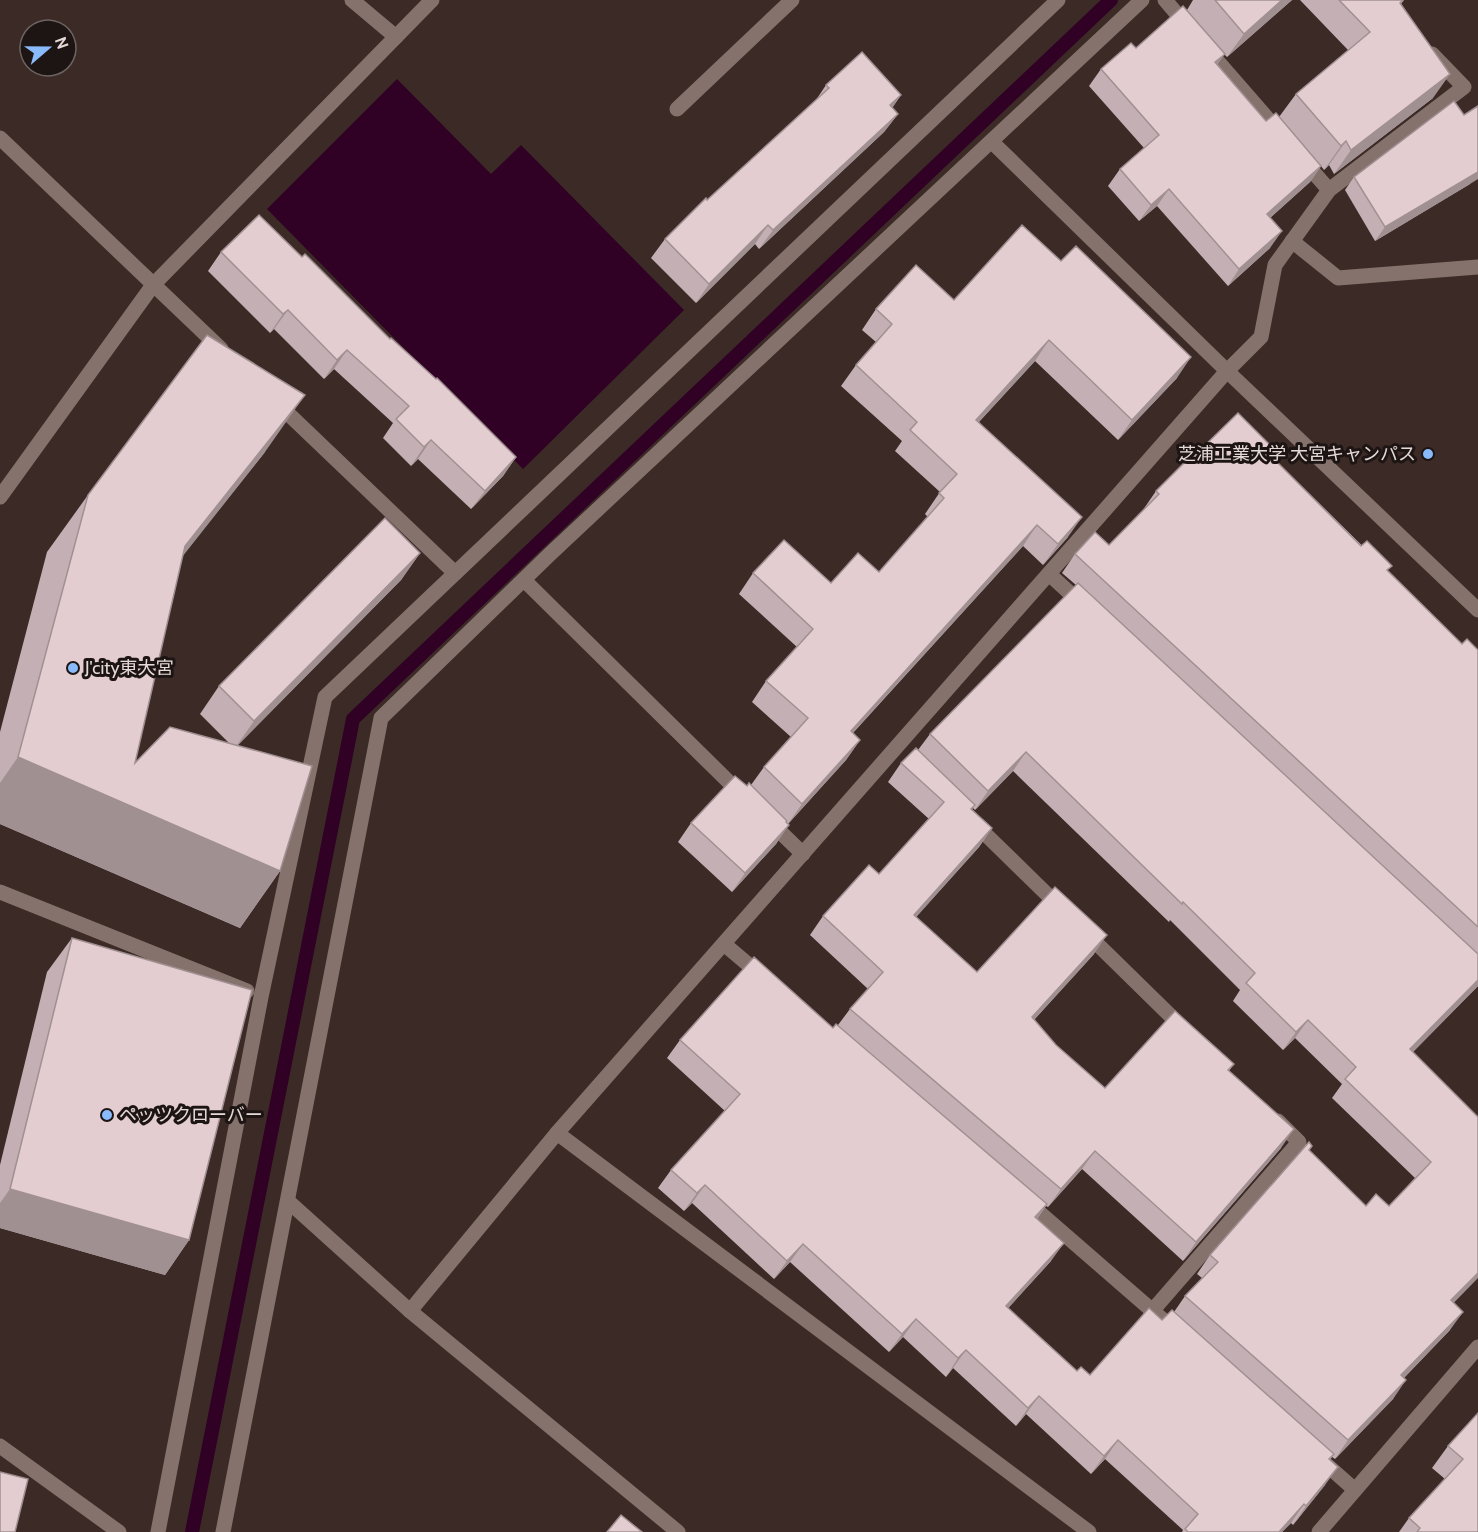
<svg xmlns="http://www.w3.org/2000/svg" width="1478" height="1532" font-family="Cabin,'Noto Sans JP',sans-serif">
	<style>
		.water { fill: #300125 }
		.lines { fill: none; stroke-linecap: round; stroke-linejoin: round }
		.stream { stroke: #300125; stroke-width: 14 }
		.minor { stroke: #85726c; stroke-width: 15 }
		.wall { fill: #c4b0b4; fill-rule: evenodd }
		.shaded-wall { fill: #a09092 }
		.building { fill: #e4cdd1; stroke: #a09092; stroke-width: 1.5 }
		.poi-dot { fill: #89bafc; stroke: #1d1513; stroke-width: 2 }
		.labels { text-anchor: middle; stroke-width: 6; stroke-linejoin: round; paint-order: stroke }
		.poi-label { font-size: 18px; fill: #e5dad7; stroke: #1d1513; text-anchor: start }
	</style>
	<rect width="100%" height="100%" fill="#3b2a26"/>
	<polygon class="water" points="397,79 491,174 521,145 684,310 523,469 267,209"/>
	<g class="lines">
		<polyline class="stream" points="192,1532 353,719 1111,0"/>
		<g class="minor">
			<polyline points="352,0 396,37"/>
			<polyline points="1165,0 1188,27"/>
			<polyline points="1206,48 1281,134"/>
			<polyline points="677,109 792,0"/>
			<polyline points="0,138 221,349"/>
			<polyline points="992,142 1227,371 1478,610"/>
			<polyline points="1302,159 1329,190"/>
			<polyline points="1292,241 1338,278 1478,267"/>
			<polyline points="277,403 455,573"/>
			<polyline points="0,497 153,285 432,0"/>
			<polyline points="1049,574 1084,606"/>
			<polyline points="524,580 742,795"/>
			<polyline points="768,820 803,854"/>
			<polyline points="974,823 1062,909"/>
			<polyline points="0,892 247,991"/>
			<polyline points="1085,932 1184,1029"/>
			<polyline points="724,944 763,977"/>
			<polyline points="557,1133 1089,1532"/>
			<polyline points="1026,1201 1178,1333"/>
			<polyline points="289,1202 410,1311 678,1532"/>
			<polyline points="1153,1310 1299,1142 1278,1121"/>
			<polyline points="410,1311 557,1133 1227,371 1261,337 1275,265 1329,190 1464,87 1432,54"/>
			<polyline points="0,1446 119,1532"/>
			<polyline points="1319,1458 1355,1490"/>
			<polyline points="158,1532 261,997 325,697 1058,0"/>
			<polyline points="223,1532 381,718 550,554 1142,0"/>
			<polyline points="1319,1532 1478,1347"/>
		</g>
	</g>
	<g class="wall">
		<polygon points="1193,0 1292,0 1227,57 1224,54 1217,65 1266,121 1279,117 1296,94 1348,50 1300,0 1404,0 1401,4 1433,98 1334,174 1329,165 1324,170 1321,166 1310,182 1270,218 1270,248 1228,286 1157,206 1139,221 1108,186 1120,169 1144,148 1089,86 1101,69 1136,48 1187,10"/>
		<polygon points="826,85 901,95 892,108 898,114 884,132 759,249 755,244 696,303 651,258 665,239 816,100"/>
		<polygon points="1354,177 1470,184 1375,241 1345,190"/>
		<polygon points="221,252 302,257 516,457 503,476 471,509 418,459 411,466 383,438 393,423 334,369 324,379 274,329 270,333 208,271"/>
		<polygon points="954,300 1177,378 1118,440 1035,361 979,422 1068,537 1043,565 1023,546 853,733 860,740 846,760 788,824 776,844 732,892 678,842 691,823 747,786 751,785 764,767 791,737 752,702 766,681 797,647 739,594 753,573 831,583 879,572 928,517 925,514 940,492 895,451 902,441 841,386 856,365 876,342 862,330 876,309"/>
		<polygon points="265,452 182,556 135,763 229,743 200,714 219,686 420,553 401,580 238,745 280,871 240,928 0,824 0,732 47,552 88,495"/>
		<path d="M 1267,452 L 1462,644 L 1478,650 L 1478,986 L 1413,1052 L 1454,1303 L 1450,1330 L 1404,1378 L 1393,1399 L 1335,1459 L 1332,1457 L 1330,1460 L 1325,1485 L 1293,1525 L 1291,1523 L 1282,1532 L 1182,1532 L 1183,1530 L 1105,1459 L 1091,1474 L 1026,1414 L 1016,1426 L 953,1368 L 946,1377 L 903,1337 L 889,1352 L 790,1262 L 774,1279 L 692,1203 L 684,1211 L 658,1188 L 671,1170 L 725,1111 L 667,1058 L 680,1040 L 833,1028 L 838,1025 L 850,1009 L 868,989 L 810,935 L 823,916 L 879,874 L 929,819 L 888,782 L 901,763 L 918,750 L 930,734 L 1076,585 L 1062,573 L 1075,554 L 1109,545 L 1143,510 L 1156,491 L 1191,459 ZM 1013,771 L 1169,922 L 1170,920 L 1240,990 L 1233,1001 L 1283,1050 L 1295,1038 L 1342,1084 L 1332,1098 L 1415,1178 L 1389,1206 L 1366,1206 L 1309,1150 L 1210,1255 L 1197,1274 L 1202,1278 L 1185,1296 L 1174,1312 L 1162,1320 L 1090,1375 L 1077,1371 L 1008,1308 L 1051,1261 L 1037,1219 L 1046,1206 L 1048,1207 L 1082,1169 L 1183,1261 L 1281,1148 L 1229,1071 L 1234,1064 L 1105,1088 L 1056,1045 L 1034,1020 L 1094,954 L 977,972 L 916,917 L 979,847 L 992,828 L 972,809 L 973,808 L 975,810 Z"/>
		<polygon points="72,938 189,1240 165,1275 0,1228 0,1165 47,972"/>
		<polygon points="1478,1413 1478,1532 1399,1532 1409,1518 1445,1479 1432,1468 1448,1446"/>
	</g>
	<g class="shaded-wall">
		<polygon points="1282,0 1292,0 1227,57 1244,34"/>
		<polygon points="1225,54 1213,70 1215,62"/>
		<polygon points="1450,74 1433,98 1334,174 1351,150"/>
		<polygon points="901,95 888,114 890,105"/>
		<polygon points="898,114 884,132 759,249 773,230"/>
		<polygon points="1346,141 1329,165 1324,170 1341,146"/>
		<polygon points="1321,166 1310,182 1255,231 1267,214"/>
		<polygon points="1478,172 1478,179 1470,184 1375,241 1385,227"/>
		<polygon points="1169,189 1157,206 1139,221 1151,205"/>
		<polygon points="768,225 755,244 696,303 709,284"/>
		<polygon points="1282,231 1270,248 1228,286 1239,269"/>
		<polygon points="288,310 274,329 270,333 283,314"/>
		<polygon points="1049,340 1035,361 962,440 976,420"/>
		<polygon points="347,350 334,369 324,379 337,360"/>
		<polygon points="1191,357 1177,378 1118,440 1132,420"/>
		<polygon points="305,395 265,452 145,604 185,546"/>
		<polygon points="431,440 418,459 411,466 424,447"/>
		<polygon points="516,457 503,476 471,509 485,491"/>
		<polygon points="1082,517 1068,537 1043,565 1058,544"/>
		<polygon points="1037,525 1023,546 836,751 851,731"/>
		<polygon points="420,553 401,580 235,748 254,721"/>
		<polygon points="860,740 846,760 787,825 802,804"/>
		<polygon points="1026,752 1013,771 975,810 988,791"/>
		<polygon points="18,757 280,871 240,928 0,824 0,783"/>
		<polygon points="789,825 776,844 732,892 745,873"/>
		<polygon points="992,828 979,847 901,934 914,915"/>
		<polygon points="1107,935 1094,954 1019,1036 1032,1017"/>
		<polygon points="1478,980 1478,986 1397,1068 1410,1049"/>
		<polygon points="1308,1020 1295,1038 1283,1050 1296,1032"/>
		<polygon points="1294,1129 1281,1148 1183,1261 1196,1242"/>
		<polygon points="1095,1151 1082,1169 1048,1207 1061,1189"/>
		<polygon points="705,1185 692,1203 684,1211 697,1193"/>
		<polygon points="10,1189 189,1240 165,1275 0,1228 0,1203"/>
		<polygon points="1047,1204 1035,1222 1035,1217"/>
		<polygon points="1064,1243 1051,1261 993,1325 1006,1306"/>
		<polygon points="803,1244 790,1262 774,1279 787,1261"/>
		<polygon points="1478,1273 1478,1278 1438,1319 1451,1300"/>
		<polygon points="1463,1312 1450,1330 1388,1394 1401,1375"/>
		<polygon points="916,1319 903,1337 889,1352 902,1334"/>
		<polygon points="966,1350 953,1368 946,1377 958,1358"/>
		<polygon points="1406,1380 1393,1399 1335,1459 1348,1440"/>
		<polygon points="1039,1396 1026,1414 1016,1426 1028,1408"/>
		<polygon points="1118,1440 1105,1459 1091,1474 1104,1456"/>
		<polygon points="1338,1467 1325,1485 1293,1525 1306,1506"/>
		<polygon points="1304,1504 1291,1523 1282,1532 1279,1532"/>
	</g>
	<g class="building">
		<polygon points="1215,0 1282,0 1244,34"/>
		<polygon points="1339,0 1403,0 1400,3 1450,74 1351,150 1346,141 1341,146 1296,94 1370,32"/>
		<polygon points="1183,6 1225,54 1215,62 1266,121 1276,113 1321,166 1267,214 1282,231 1239,269 1169,189 1151,205 1120,169 1159,135 1101,69 1131,43 1136,48"/>
		<polygon points="862,52 901,95 890,105 898,114 773,230 768,225 709,284 665,239 706,198 707,200 829,88 826,85"/>
		<polygon points="1454,101 1464,115 1478,106 1478,172 1385,227 1354,177"/>
		<polygon points="259,215 302,257 305,254 390,339 391,338 436,379 437,378 516,457 485,491 431,440 424,447 396,419 409,406 347,350 337,360 288,310 283,314 221,252"/>
		<polygon points="1022,225 1061,261 1076,246 1191,357 1132,420 1049,340 976,420 1082,517 1058,544 1037,525 851,731 860,740 802,804 764,767 808,718 766,681 813,629 753,573 784,540 831,583 858,553 879,572 944,498 939,493 957,474 910,430 917,422 856,365 892,324 876,309 916,265 954,300"/>
		<polygon points="207,335 305,395 185,546 135,763 170,727 312,766 280,871 18,757 88,495"/>
		<polygon points="1238,413 1271,446 1266,451 1361,546 1367,541 1392,566 1387,570 1462,644 1467,639 1478,650 1478,927 1075,554 1095,532 1109,545 1159,494 1156,491 1190,457 1191,459"/>
		<polygon points="385,518 420,553 254,721 219,686"/>
		<polygon points="1078,583 1478,954 1478,980 1410,1049 1478,1117 1478,1273 1451,1300 1463,1312 1401,1375 1406,1380 1348,1440 1185,1296 1218,1262 1210,1255 1309,1142 1312,1146 1309,1150 1366,1206 1376,1194 1389,1206 1431,1162 1345,1079 1356,1067 1308,1020 1296,1032 1246,983 1255,973 1183,902 1182,904 1026,752 988,791 930,734"/>
		<polygon points="916,748 975,805 971,809 992,828 914,915 977,972 1055,887 1107,935 1032,1017 1056,1045 1105,1088 1175,1011 1234,1064 1228,1070 1294,1129 1196,1242 1095,1151 1061,1189 850,1009 883,972 823,916 869,865 879,874 944,802 901,763"/>
		<polygon points="735,776 747,786 749,783 787,821 786,822 789,825 745,873 691,823"/>
		<polygon points="72,938 252,990 189,1240 10,1189"/>
		<polygon points="754,957 833,1028 836,1024 1047,1204 1035,1217 1064,1243 1006,1306 1077,1371 1081,1367 1090,1375 1149,1308 1162,1320 1172,1310 1334,1454 1329,1459 1338,1467 1306,1506 1304,1504 1279,1532 1188,1532 1185,1529 1198,1514 1118,1440 1104,1456 1039,1396 1028,1408 966,1350 958,1358 916,1319 902,1334 803,1244 787,1261 705,1185 697,1193 671,1170 740,1094 680,1040"/>
		<polygon points="1478,1413 1478,1532 1417,1532 1420,1528 1409,1518 1463,1459 1448,1446"/>
		<polygon points="0,1472 28,1479 15,1532 0,1532"/>
		<polygon points="621,1515 642,1532 607,1532"/>
	</g>
	<g class="poi-dot">
		<circle cx="1428" cy="454" r="6"/>
		<circle cx="73" cy="668" r="6"/>
		<circle cx="107" cy="1115" r="6"/>
	</g>
	<g class="labels">
		<g class="poi-label">
			<text x="1416" y="460" text-anchor="end">芝浦工業大学 大宮キャンパス</text>
			<text x="85" y="674">J'city東大宮</text>
			<text x="119" y="1121">ペッツクローバー</text>
		</g>
	</g>
	<g transform="translate(48 48) rotate(70)"><circle r="28" fill="#1d1513" stroke="#6d6461" stroke-width="1.5"/>
	<path d="M0-4.5L10 22L0 15L-10 22Z" fill="#89bafc"/>
	<text y="-9" font-size="16" font-weight="bold" text-anchor="middle" fill="#e5dad7">N</text>
	</g>
</svg>
